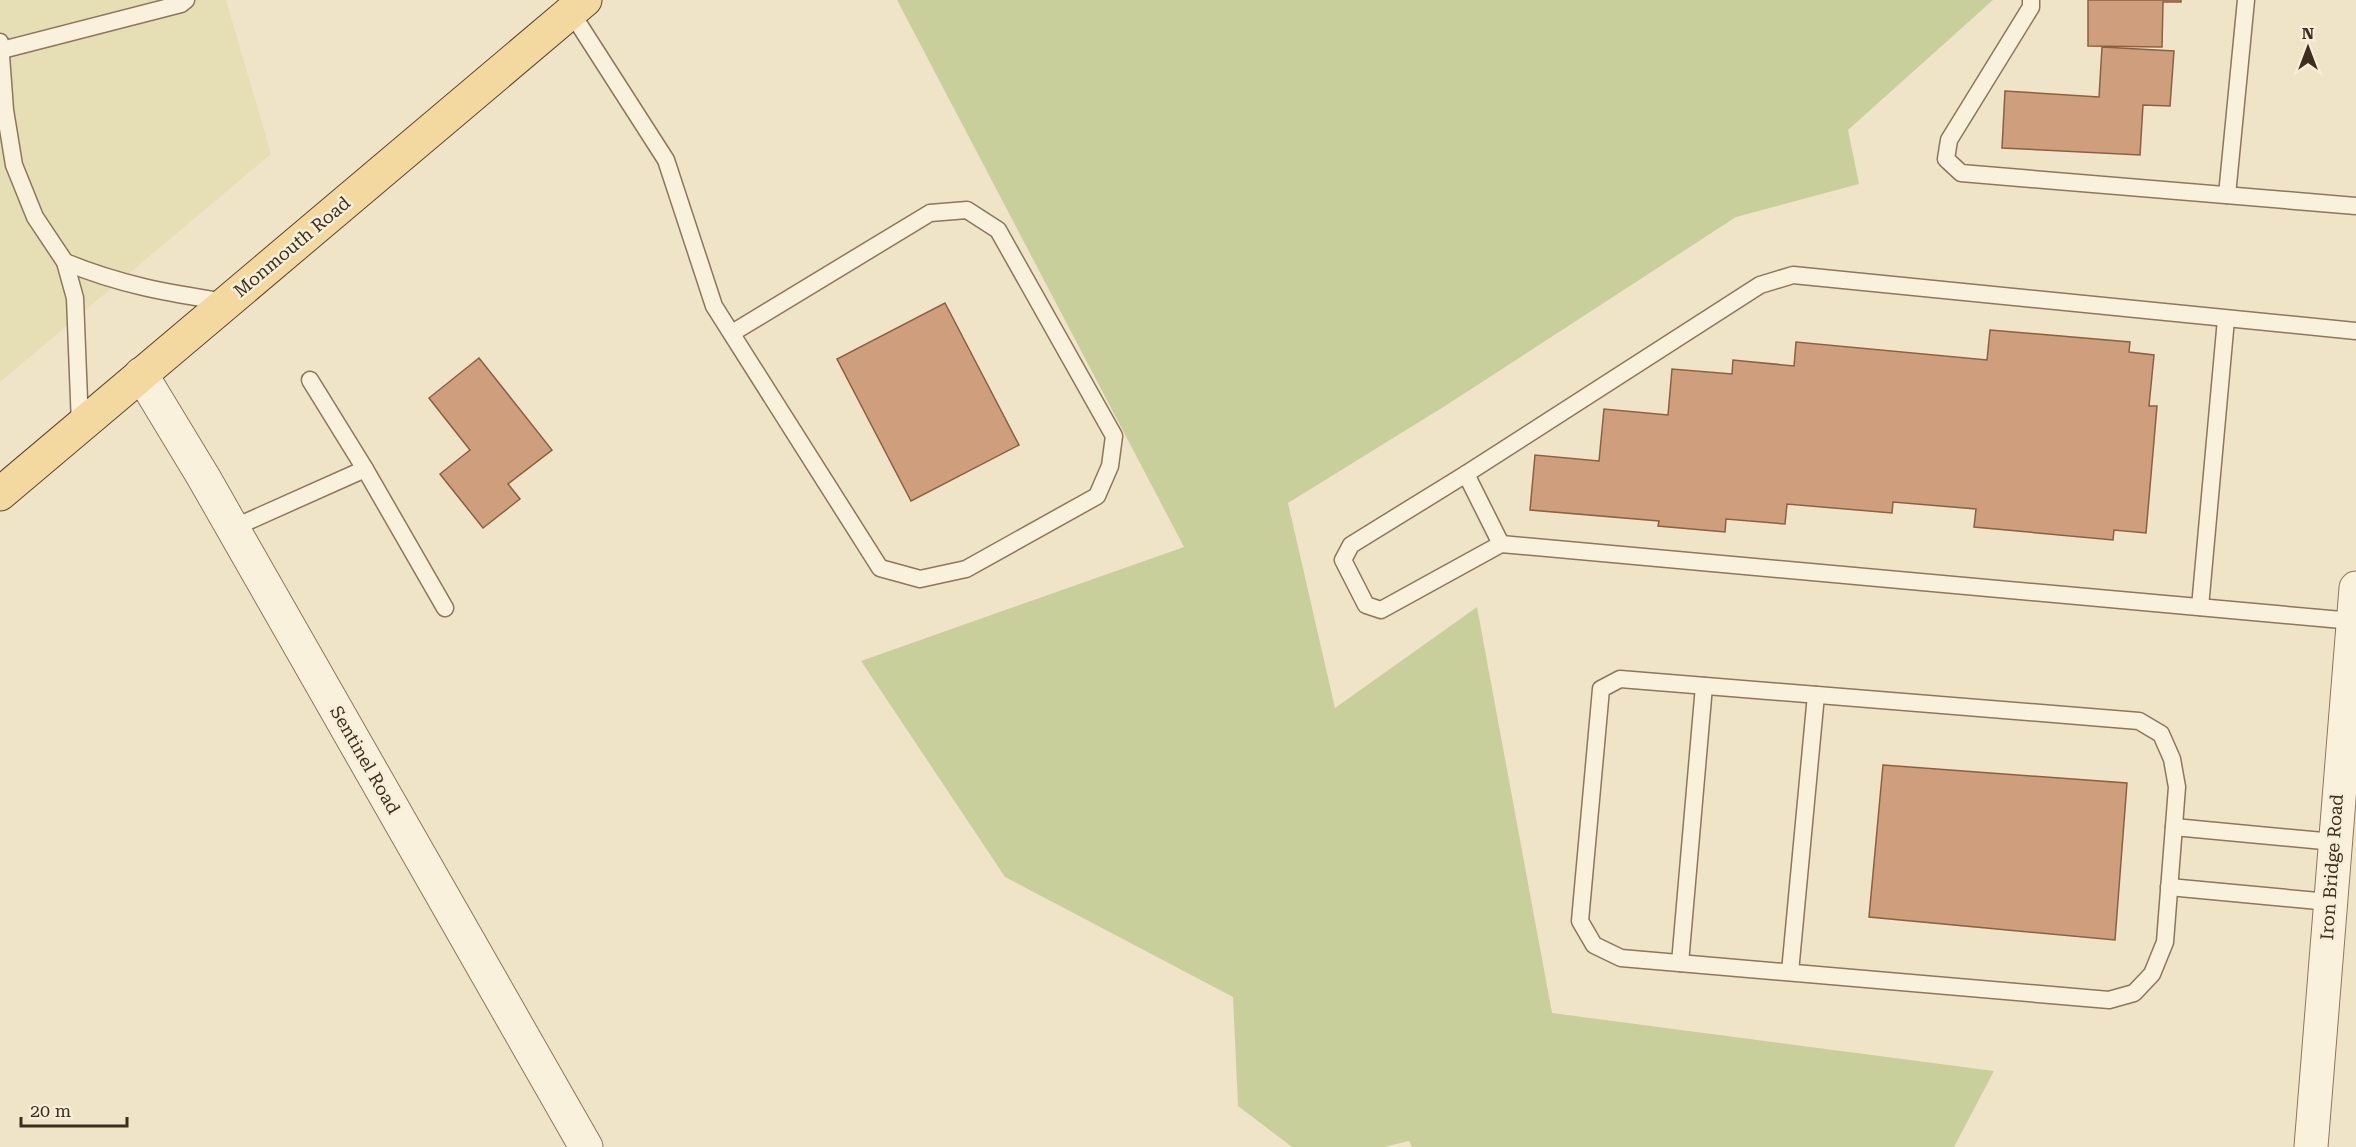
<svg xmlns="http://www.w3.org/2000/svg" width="2356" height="1147" font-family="'Roboto Serif',serif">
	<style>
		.farmland { fill: #e6deb5 }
		.green { fill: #c9cf9b }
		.building { fill: #cf9f7d; stroke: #8d5f41; stroke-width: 1.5 }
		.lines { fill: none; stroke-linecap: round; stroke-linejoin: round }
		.service-casing { stroke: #8d765c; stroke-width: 19 }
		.minor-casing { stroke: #8d765c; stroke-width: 35 }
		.primary-casing { stroke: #5b4430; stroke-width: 35 }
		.service { stroke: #faf1dc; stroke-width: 16 }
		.minor { stroke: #faf1dc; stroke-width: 33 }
		.primary { stroke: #f3d9a0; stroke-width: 33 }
		.labels { text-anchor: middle; stroke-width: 5; stroke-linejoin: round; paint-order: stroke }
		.street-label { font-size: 18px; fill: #3d2e20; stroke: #f7eed8 }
	</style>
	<rect width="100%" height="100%" fill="#f0e4c8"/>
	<polygon class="farmland" points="0,0 226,0 271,154 0,382"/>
	<polygon class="green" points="897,0 1993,0 1848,130 1859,184 1736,217 1445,406 1288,503 1335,708 1477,607 1552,1013 1994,1071 1954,1147 1412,1147 1409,1141 1384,1147 1292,1147 1238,1106 1233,997 1005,877 861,661 1184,547"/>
	<g class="building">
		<polygon points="2088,0 2181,0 2181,2 2163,2 2162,47 2088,46"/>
		<polygon points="2102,47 2174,51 2170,106 2143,105 2140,155 2002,148 2005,91 2099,97"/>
		<polygon points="945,303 1019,445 911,501 837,359"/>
		<polygon points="1990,330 2130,342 2129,352 2154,355 2149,406 2157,406 2146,533 2114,530 2113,540 1974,527 1976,509 1893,502 1892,513 1787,504 1785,524 1726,519 1725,532 1658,526 1659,521 1530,510 1535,455 1599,461 1604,409 1668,415 1672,369 1732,374 1733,360 1794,366 1796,342 1987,360"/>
		<polygon points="479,358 552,450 508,484 520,499 483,528 440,474 470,450 429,398"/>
		<polygon points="1883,765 2127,783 2115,940 1869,917"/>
	</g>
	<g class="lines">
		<defs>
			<g id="service">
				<polyline points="2031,0 2031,7 1949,140 1946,159 1961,173 2356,206"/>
				<polyline points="571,12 666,160 714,306 880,568 920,579 966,569 1097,496 1110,466 1114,436 998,230 967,210 930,213 732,333"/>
				<polyline points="0,42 5,110 14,165 35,217 65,262 75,298 80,425"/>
				<polyline points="2,50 181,4 186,0"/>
				<polyline points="2227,195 2246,0"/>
				<path d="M 65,262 C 121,285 167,293 227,302"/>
				<polyline points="310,380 365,469"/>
				<polyline points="1466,474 1501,544"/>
				<polyline points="233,528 365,469 445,608"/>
				<polyline points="2200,607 2226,319"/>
				<polyline points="2353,621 1501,544 1381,610 1366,605 1343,560 1351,545 1466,474 1760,285 1793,275 2356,331"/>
				<polygon points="1620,679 2139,721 2161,734 2172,759 2177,787 2165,942 2152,974 2134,993 2109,1000 1621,958 1594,945 1580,921 1601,689"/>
				<polyline points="2174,827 2334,842"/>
				<polyline points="2169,887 2329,902"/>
				<polyline points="1680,963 1704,686"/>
				<polyline points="1790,972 1816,695"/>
			</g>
			<g id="minor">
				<polyline points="141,374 204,478 586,1147"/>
				<polyline points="2311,1147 2356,588"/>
			</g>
			<polyline id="primary" points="0,494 585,0"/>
		</defs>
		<use href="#service" class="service-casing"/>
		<use href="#minor" class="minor-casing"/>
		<use href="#primary" class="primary-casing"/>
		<use href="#service" class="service"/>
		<use href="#minor" class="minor"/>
		<use href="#primary" class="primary"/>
	</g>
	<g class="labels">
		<g class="street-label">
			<text transform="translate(292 247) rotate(-40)" y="6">Monmouth Road</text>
			<text transform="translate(365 760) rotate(60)" y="6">Sentinel Road</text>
			<text transform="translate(2332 867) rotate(-86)" y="6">Iron Bridge Road</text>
		</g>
	</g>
	<g transform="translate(2308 48)" stroke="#f7eed8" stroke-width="4.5" paint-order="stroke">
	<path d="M0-4.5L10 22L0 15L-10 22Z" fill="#3d2e20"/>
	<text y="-9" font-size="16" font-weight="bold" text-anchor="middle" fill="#3d2e20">N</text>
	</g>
	<path d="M21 1117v9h106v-9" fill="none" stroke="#3d2e20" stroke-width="3"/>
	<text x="30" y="1117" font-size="18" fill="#3d2e20" stroke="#f7eed8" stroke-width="4.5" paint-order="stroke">20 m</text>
</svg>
